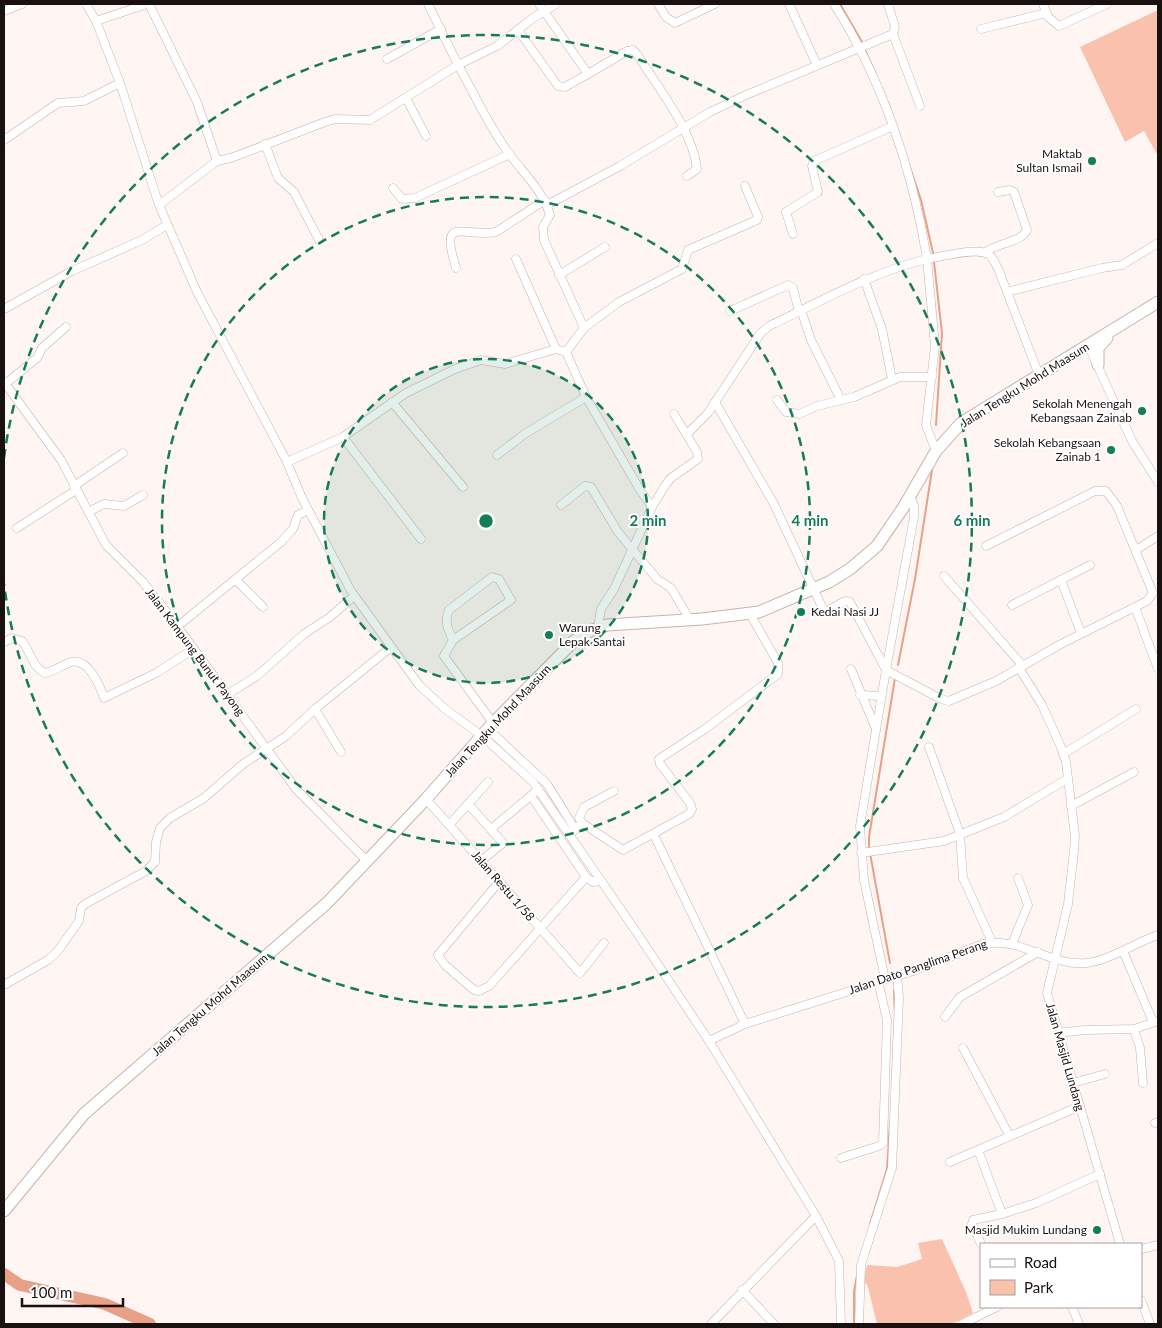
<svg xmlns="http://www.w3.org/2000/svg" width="1162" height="1328" font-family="Lato,sans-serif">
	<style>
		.green { fill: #fac1ad }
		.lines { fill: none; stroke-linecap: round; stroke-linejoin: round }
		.stream { stroke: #e8a188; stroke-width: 2 }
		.river { stroke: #e8a188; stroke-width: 12 }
		.street-casing { stroke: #c8b2aa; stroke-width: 9 }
		.secondary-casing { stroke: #c8b2aa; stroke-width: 13 }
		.street { stroke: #fff; stroke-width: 8 }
		.secondary { stroke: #fff; stroke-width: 11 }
		.ring { fill: none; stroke: #147c57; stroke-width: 2.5; stroke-dasharray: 9 6 }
		.poi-dot { fill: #147c57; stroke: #fff; stroke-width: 2 }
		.labels { text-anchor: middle; stroke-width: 4; stroke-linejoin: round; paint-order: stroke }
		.poi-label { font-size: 12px; fill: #19110f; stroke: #fff; text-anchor: end }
		.street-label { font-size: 12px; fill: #19110f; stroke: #fff }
		.centre { fill: #147c57; stroke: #fff; stroke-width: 2.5 }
		.ring-label { font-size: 15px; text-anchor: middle; font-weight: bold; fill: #147c57; stroke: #fff; stroke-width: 4; stroke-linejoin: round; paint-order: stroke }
	</style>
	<rect width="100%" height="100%" fill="#fff5f2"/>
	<g class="green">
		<polygon points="1158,10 1158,156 1144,131 1125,142 1080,47"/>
		<polygon points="942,1239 966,1292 973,1313 952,1324 877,1324 868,1287 866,1283 863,1284 867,1265 897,1267 922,1259 918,1243"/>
	</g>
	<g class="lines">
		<g class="stream">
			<polyline points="840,4 862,42"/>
			<polyline points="865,50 877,77"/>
			<polyline points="888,102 921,200 933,253"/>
			<polyline points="934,262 942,333 936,425"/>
			<polyline points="898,665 915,579 932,470"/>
			<polyline points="869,848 869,837 895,678"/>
			<polyline points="870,853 890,963"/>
			<polyline points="894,990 895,1017"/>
			<polyline points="870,1224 887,1169 890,1124"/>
			<polyline points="854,1324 854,1292 858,1270"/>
		</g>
		<polyline class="river" points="4,1274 20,1285 105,1304 150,1324"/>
		<defs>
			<g id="street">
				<polyline points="86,4 96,21 120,83 159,205 197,292 286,460 302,498 351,591 419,685 444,708 482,736 533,782 635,930 709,1041 816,1216 839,1261 841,1324"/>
				<polyline points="149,4 197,102 217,161"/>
				<polyline points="428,4 458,65 497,46 533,18 556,4"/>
				<path d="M 539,4 L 588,74 L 627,51 L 633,50 L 637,54 C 657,87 693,130 697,169 L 687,176"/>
				<polyline points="658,4 666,17 675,23 715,4"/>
				<polyline points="789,4 817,65"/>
				<polyline points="1043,4 1048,17 1059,26 1107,4"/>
				<polyline points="4,11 22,4"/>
				<polyline points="96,21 147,4"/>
				<polyline points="981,29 1046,13"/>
				<polyline points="518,30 558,86 565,87 588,74"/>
				<polyline points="893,34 920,106"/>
				<polyline points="387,59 441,29"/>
				<polyline points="406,98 426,136"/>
				<polyline points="4,140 58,103 84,101 120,83"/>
				<polyline points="265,144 278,178 294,192 319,240"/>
				<polyline points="393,188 402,199 415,198 510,154"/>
				<path d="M 159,205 L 217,161 L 231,158 L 325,122 L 335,119 L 370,120 L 458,65 C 475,95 489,127 510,155 C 524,174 543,191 550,215 L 543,227 L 544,240 L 584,328 L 566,352 L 586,397 L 640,490 L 652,507"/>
				<polyline points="547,205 620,166 710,112 746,95 893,34 895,27 888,4"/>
				<polyline points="793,234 786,212 818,192 812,166 814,161 891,127"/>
				<path d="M 985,253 C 996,242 1020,244 1027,230 L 1014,192 L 1010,190 L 998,192"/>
				<polyline points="516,259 556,349"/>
				<path d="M 456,268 C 439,213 463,238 496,232 L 545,200"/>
				<polyline points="559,275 605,247"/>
				<polyline points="864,279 882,329 892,379"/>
				<polyline points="1007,292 1102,268 1122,265 1158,243"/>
				<polyline points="4,309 72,271 142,240 167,225"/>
				<polyline points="801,310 811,340 841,400"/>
				<polyline points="730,311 788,285 793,288 799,312"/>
				<polyline points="584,328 619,302 682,269 688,250 757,220 758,217 745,186"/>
				<polyline points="1088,345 1132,441 1158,482"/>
				<polyline points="4,382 61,460 106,545 143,582 172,619 296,789 368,862"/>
				<polyline points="4,385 37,358 42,348 66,327"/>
				<polyline points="777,400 786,412 799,414 817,406 854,397 900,377 932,377"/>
				<polyline points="392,402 463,487"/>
				<polyline points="715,402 774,504 823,609 827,611 845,601 850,602 886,670 941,699 949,701 996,681 1061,644 1147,601 1153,593 1117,506 1106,491 1095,491 986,546"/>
				<path d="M 687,434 L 708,413 L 760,334 L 769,326 C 822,301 870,273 927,259 C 913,171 882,79 834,4"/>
				<polyline points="343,437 421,539"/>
				<path d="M 936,451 L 926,425 L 935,346 L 927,259 C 941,257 976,247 988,254 C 994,258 996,265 999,271 L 1039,375"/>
				<polyline points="497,455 526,433 586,397"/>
				<polyline points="287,462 343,437 406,393 455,369 481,360 505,364 556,349 566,352"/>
				<polyline points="74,486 123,453"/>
				<polyline points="561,505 585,486 591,487 618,532 657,579 671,588 690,620"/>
				<polyline points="88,512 104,504 124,506 143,495"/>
				<polyline points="17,528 76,490"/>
				<polyline points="1136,550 1158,536"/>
				<polyline points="944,576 1023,666"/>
				<polyline points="236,580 263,607"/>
				<polyline points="1061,580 1081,633"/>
				<polyline points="1012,605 1090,565"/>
				<polyline points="1135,607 1158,669"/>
				<polyline points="178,626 281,542 293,529 298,515 308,510"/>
				<polyline points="598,627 601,609 614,589 652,507 666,484 671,478 698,459 697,452 674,414"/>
				<path d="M 453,640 C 448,630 444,621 449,610 L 492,577 L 499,579 L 511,600 L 453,640 L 444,656 L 493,723"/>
				<path d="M 4,642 L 12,638 L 22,641 C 31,652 32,667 45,673 C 55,671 62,665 71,662 C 88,657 100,686 104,698 L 156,673 L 194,649"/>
				<polyline points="1019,668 1042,705 1061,747 1066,762 1075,836 1074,851 1068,904 1047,993 1120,1244"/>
				<polyline points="851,669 876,729"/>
				<polyline points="228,694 257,676 304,634 330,617 354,596"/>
				<polyline points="860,695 881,696"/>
				<polyline points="315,709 341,752"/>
				<polyline points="488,729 547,784 575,829"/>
				<polyline points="929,747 960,834 963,878 992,942"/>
				<polyline points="1063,754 1136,709"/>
				<polyline points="531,796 586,877 593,882 601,881"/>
				<polyline points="426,799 580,973 604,943"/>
				<polyline points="468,804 503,843 481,861"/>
				<polyline points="1071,806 1134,772"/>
				<polyline points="582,823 579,818 584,807 614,791"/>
				<polyline points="449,825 488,782"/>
				<polyline points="491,829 534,793"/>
				<polyline points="570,834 582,823 623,850 689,814 692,809 690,803 660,764 659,759 705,729 778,674 778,663 750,614"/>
				<polyline points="654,835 745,1024"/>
				<polyline points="861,853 944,841 1004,817 1067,779"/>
				<polyline points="499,882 438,955 445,965 474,990 479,991 489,986 586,877"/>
				<polyline points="1012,944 1028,905 1018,878"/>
				<polyline points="1123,951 1153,1022"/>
				<polyline points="885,979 864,880 860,826 886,670 914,517 914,506 910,496"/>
				<polyline points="4,985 48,960 57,952 79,921 81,908 85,904 146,871 155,862 156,842 160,828 170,818 204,798 243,764 286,736 315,709 390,648"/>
				<polyline points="945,1017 960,997 1038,952"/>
				<polyline points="1134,1029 1140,1048 1143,1083"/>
				<polyline points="1058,1033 1084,1030 1134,1029 1158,1021"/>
				<path d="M 709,1041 L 745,1024 L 913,971 L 983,944 C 1020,936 1051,967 1087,963 C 1113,959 1134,943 1158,935"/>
				<polyline points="963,1048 1009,1135"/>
				<polyline points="1073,1083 1105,1074"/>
				<polyline points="1155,1123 1158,1122"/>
				<polyline points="978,1150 1002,1214"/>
				<polyline points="841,1158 879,1146 883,1143 887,1020 878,981"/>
				<polyline points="950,1162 1080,1106"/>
				<polyline points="981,1244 972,1224 973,1220 1002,1214 1036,1203 1100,1174"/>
				<polyline points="1141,1249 1158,1245"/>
				<polyline points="742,1290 774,1324"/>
				<polyline points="1141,1300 1150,1324"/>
				<polyline points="1072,1307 1079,1324"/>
				<polyline points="711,1324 816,1216"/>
				<polyline points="859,1324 861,1265 892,1168 899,998 897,976"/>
				<polyline points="962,1324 997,1307"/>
			</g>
			<g id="secondary">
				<polyline points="1098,365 1098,348 1107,338"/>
				<polyline points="4,1211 84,1114 327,903 426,799 493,723 574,641 590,631 607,625 702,619 759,612 829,582 850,569 877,546 903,508 936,451 961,423 1158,302"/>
			</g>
		</defs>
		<use href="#street" class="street-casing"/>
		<use href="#secondary" class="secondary-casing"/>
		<use href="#street" class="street"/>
		<use href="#secondary" class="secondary"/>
	</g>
	<circle cx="486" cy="521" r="162" fill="#147c57" fill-opacity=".12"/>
	<g class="ring">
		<circle cx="486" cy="521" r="162"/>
		<circle cx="486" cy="521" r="324"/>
		<path d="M4 458A486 486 0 1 1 4 584"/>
	</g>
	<g class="poi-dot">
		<circle cx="1092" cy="161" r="5"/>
		<circle cx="1142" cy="411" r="5"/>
		<circle cx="1111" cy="450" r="5"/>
		<circle cx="801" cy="612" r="5"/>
		<circle cx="549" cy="635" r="5"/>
		<circle cx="1097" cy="1230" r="5"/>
	</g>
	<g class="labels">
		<g class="poi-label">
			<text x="1082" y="158">Maktab<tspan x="1082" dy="14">Sultan Ismail</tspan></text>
			<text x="1132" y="408">Sekolah Menengah<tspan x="1132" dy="14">Kebangsaan Zainab</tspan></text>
			<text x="1101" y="447">Sekolah Kebangsaan<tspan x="1101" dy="14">Zainab 1</tspan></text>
			<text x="811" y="616" text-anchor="start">Kedai Nasi JJ</text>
			<text x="559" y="632" text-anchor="start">Warung<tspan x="559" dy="14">Lepak Santai</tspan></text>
			<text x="1087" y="1234">Masjid Mukim Lundang</text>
		</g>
		<g class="street-label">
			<text transform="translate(1025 385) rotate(-32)" y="4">Jalan Tengku Mohd Maasum</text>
			<text transform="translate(195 652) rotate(53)" y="4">Jalan Kampung Bunut Payong</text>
			<text transform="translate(498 721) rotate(-47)" y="4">Jalan Tengku Mohd Maasum</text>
			<text transform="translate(503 886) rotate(49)" y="4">Jalan Restu 1/58</text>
			<text transform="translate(918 967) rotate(-19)" y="4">Jalan Dato Panglima Perang</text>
			<text transform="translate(210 1005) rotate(-41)" y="4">Jalan Tengku Mohd Maasum</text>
			<text transform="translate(1065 1057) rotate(74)" y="4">Jalan Masjid Lundang</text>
		</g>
	</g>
	<circle cx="486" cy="521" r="8" class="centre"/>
	<g class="ring-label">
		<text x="648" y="526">2 min</text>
		<text x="810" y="526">4 min</text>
		<text x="972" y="526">6 min</text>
	</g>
	<rect width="1162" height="1328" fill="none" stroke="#19110f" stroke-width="10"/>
	<rect x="980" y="1243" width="162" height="65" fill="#ffffff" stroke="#a3a09f"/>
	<rect x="990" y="1259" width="25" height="8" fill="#ffffff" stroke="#a3a09f"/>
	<text x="1024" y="1268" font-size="15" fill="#19110f">Road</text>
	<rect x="990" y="1280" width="25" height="15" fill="#fac1ad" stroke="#a3a09f"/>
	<text x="1024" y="1293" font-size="15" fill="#19110f">Park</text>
	<path d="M22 1298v8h101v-8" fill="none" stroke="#19110f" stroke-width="2.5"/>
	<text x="30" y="1298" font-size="15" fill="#19110f" stroke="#ffffff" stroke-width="4" paint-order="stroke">100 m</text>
</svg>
